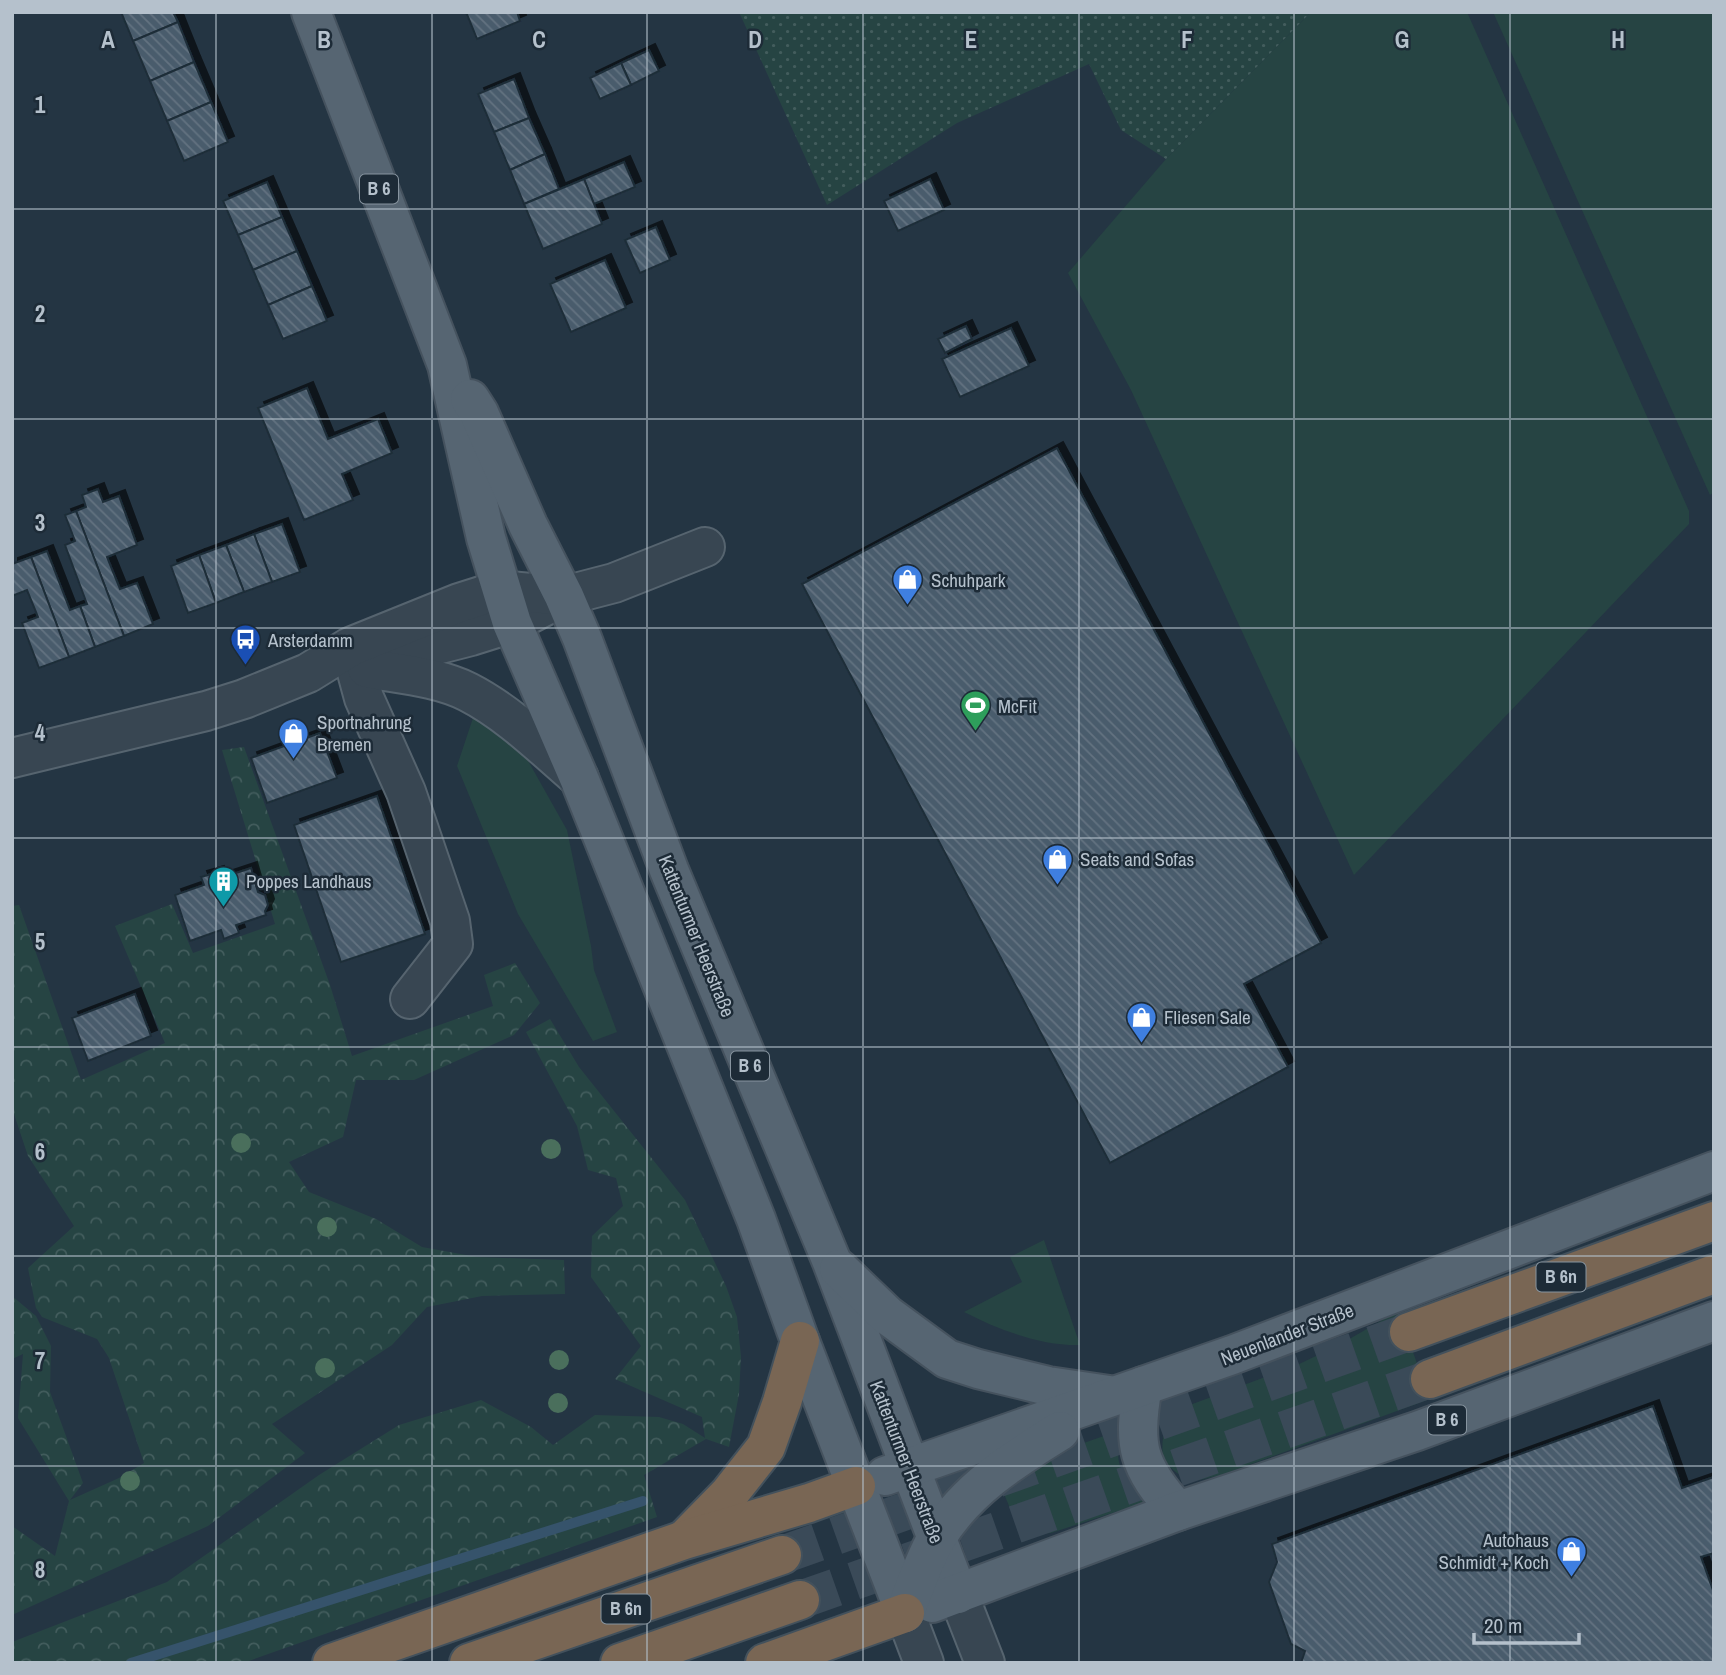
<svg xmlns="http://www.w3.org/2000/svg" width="1726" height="1675" font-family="'Archivo Narrow',sans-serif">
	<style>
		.grass { fill: #264443 }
		.forest { fill: url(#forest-crowns) }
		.garden { fill: url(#garden-dots) }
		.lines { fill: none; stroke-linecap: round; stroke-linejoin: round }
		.stream { stroke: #36536b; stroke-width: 10 }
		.building { fill: url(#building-back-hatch); stroke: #1f2d39; stroke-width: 2; filter: url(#shadow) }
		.highway-tunnel { stroke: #3a4a58; stroke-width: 38; stroke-dasharray: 38 19; stroke-linecap: butt }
		.minor-casing { stroke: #56646f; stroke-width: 42 }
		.major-casing { stroke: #45525e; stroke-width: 42 }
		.highway-casing { stroke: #43515c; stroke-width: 42 }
		.minor { stroke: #384652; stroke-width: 38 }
		.major { stroke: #566572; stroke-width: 38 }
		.highway { stroke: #796654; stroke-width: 38 }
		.tree { fill: #4a6f5c }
		.grid { fill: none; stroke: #b5c1cc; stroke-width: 2; stroke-opacity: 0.55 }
		.labels { text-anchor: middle; stroke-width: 5; stroke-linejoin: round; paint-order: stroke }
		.shield { fill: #1d2b37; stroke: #87949f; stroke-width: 2 }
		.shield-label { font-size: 18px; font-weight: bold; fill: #b5c1cc }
		.poi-label { font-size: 19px; fill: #b5c1cc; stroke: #1d2b37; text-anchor: start }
		.street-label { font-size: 19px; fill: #b5c1cc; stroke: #1d2b37 }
		.grid-label { font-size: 23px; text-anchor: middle; font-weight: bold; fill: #b5c1cc; stroke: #1d2b37; stroke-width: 5; stroke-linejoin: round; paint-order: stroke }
	</style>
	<defs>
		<pattern id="forest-crowns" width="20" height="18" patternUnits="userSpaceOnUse" patternTransform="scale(1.75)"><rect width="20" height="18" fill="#264443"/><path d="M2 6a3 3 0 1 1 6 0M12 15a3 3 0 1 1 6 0" fill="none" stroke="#435d5d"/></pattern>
		<pattern id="garden-dots" width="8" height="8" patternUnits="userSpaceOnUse" patternTransform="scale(1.75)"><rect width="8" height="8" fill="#264443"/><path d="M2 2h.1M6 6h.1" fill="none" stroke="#435d5d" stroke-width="1.8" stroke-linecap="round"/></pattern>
		<pattern id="building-back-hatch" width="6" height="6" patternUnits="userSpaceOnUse" patternTransform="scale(1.75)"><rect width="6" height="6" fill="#4a5c6c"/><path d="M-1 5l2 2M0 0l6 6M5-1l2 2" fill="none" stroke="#627280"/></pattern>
		<filter id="shadow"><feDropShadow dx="6" dy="-6" stdDeviation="0" flood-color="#0009"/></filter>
	</defs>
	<rect width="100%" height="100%" fill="#243543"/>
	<g class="grass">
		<polygon points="1311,12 1467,12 1689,511 1689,524 1354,875 1131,390 1068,273 1166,159"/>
		<polygon points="1493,12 1714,12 1714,492 1710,495"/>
		<polygon points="475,712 522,750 567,830 591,946 594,970 617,1032 593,1041 518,914 457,766"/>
		<path d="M 1044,1240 L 1080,1345 C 1041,1346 999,1330 964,1312 L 1022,1282 L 1010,1257 Z"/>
		<path d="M 1398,1311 L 1430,1399 L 1221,1475 C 1190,1483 1187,1483 1163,1461 C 1161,1437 1163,1427 1179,1409 L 1295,1366 L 1339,1345 Z"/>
		<path d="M 1121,1430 C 1112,1461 1123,1482 1146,1502 L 1051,1533 L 1021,1535 L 1002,1489 L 1055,1453 Z"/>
	</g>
	<g class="forest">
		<polygon points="244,747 330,985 352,1056 493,1006 484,975 515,963 540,1003 514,1035 414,1080 356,1080 343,1137 289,1162 309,1192 376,1219 422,1247 477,1257 564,1260 565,1294 482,1296 427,1307 392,1345 272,1424 305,1453 208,1526 12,1615 12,1526 55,1556 69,1501 18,1418 23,1354 12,1359 12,1296 36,1316 51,1346 50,1392 83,1483 70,1500 119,1478 144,1463 109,1358 97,1339 42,1317 36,1308 28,1268 74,1226 28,1156 12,1108 12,906 19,905 81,1080 165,1043 115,926 172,904 193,953 275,924 222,750"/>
		<polygon points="550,1019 579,1067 685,1200 726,1286 737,1317 741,1357 739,1394 729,1447 706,1439 644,1475 657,1517 243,1663 12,1663 12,1642 167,1582 319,1475 399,1425 481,1400 531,1427 553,1445 595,1415 659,1417 683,1424 705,1438 702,1417 615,1379 641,1346 591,1277 592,1236 623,1206 616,1178 588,1170 577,1126 526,1032"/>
	</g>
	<polygon class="garden" points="739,12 1311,12 1166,159 1121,130 1089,64 957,123 827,205"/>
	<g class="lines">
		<polyline class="stream" points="131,1663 643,1501"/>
	</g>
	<g class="building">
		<polygon points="121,12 173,12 178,22 133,41"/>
		<polygon points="466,12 517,12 520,21 477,39"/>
		<polygon points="178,22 194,62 150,81 133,41"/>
		<polygon points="649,50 659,71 631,85 621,63"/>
		<polygon points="194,62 211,102 167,121 150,81"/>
		<polygon points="621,63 631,85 600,99 590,78"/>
		<polygon points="514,79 529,118 494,132 478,94"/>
		<polygon points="211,102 228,142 184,161 167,121"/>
		<polygon points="529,118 545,154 510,170 494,132"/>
		<polygon points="545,154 559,189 524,204 510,170"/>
		<polygon points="624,162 635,187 594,204 584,179"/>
		<polygon points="584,179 602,224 543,249 524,204"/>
		<polygon points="930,179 944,210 898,231 884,201"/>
		<polygon points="267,182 282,217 238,235 223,201"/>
		<polygon points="282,217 297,251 253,270 238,235"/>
		<polygon points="656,227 670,260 640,273 625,240"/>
		<polygon points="297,251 312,286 268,305 253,270"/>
		<polygon points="605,260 626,308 571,332 550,284"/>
		<polygon points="312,286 327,321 283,339 268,305"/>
		<polygon points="966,326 972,339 945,353 938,339"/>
		<polygon points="1011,328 1029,366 960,397 942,359"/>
		<polygon points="307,388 328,439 378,419 392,453 342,474 353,500 304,520 258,408"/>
		<polygon points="1057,448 1321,943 1244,984 1288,1067 1110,1163 802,584"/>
		<polygon points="98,489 103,502 119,496 137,545 107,557 120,589 137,583 153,624 124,636 76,511 86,507 82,495"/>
		<polygon points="76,511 124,636 95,647 80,606 87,604 65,545 75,541 65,515"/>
		<polygon points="282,524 300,572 272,582 254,534"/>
		<polygon points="254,534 272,582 244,592 226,545"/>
		<polygon points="226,545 244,592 216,603 199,555"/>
		<polygon points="47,551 70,610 80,606 95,647 69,657 31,557"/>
		<polygon points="199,555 216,603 188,613 171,566"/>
		<polygon points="31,557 69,657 39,668 22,623 38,617 27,590 12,596 12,564"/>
		<polygon points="320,733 337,778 267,803 251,758"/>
		<polygon points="377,796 425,934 341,962 294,825"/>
		<polygon points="251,868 258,892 265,895 268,905 265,911 266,915 236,925 239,933 224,939 221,930 190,941 175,895 204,885 201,877 218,872 221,878"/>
		<polygon points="135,994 151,1036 88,1061 72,1018"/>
		<polygon points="1653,1406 1682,1488 1714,1477 1714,1553 1701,1557 1714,1593 1714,1663 1301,1663 1305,1651 1291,1644 1269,1582 1277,1562 1272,1544"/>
	</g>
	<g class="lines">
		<g class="highway-tunnel">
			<polyline points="782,1555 1409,1332"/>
			<polyline points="800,1600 1430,1379"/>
		</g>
		<defs>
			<g id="minor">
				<polyline points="362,664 471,636 512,623 564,596 614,583 705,547"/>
				<polyline points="355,665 364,698 406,792 450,921 453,944 410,999"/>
				<path d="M 367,668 C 400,674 438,677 468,692 C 509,713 544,748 579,778"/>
				<polyline points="12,758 206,711 244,699 308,673 350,647 459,603 500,590 564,596"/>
				<polyline points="958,1594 985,1663"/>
				<polyline points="905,1613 924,1663"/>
			</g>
			<g id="major">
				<polyline points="311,12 447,365 486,538 512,623 579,778 756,1219 800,1341 905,1613"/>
				<polyline points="470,399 479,413 528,525 564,596 582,638 669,870 832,1262 958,1594"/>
				<polyline points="839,1269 887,1315 947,1359 978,1369 1048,1386 1109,1395"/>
				<path d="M 1143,1386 C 1132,1444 1137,1467 1178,1511"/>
				<polyline points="885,1476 1232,1355 1714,1171"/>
				<polyline points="932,1603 1178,1511 1417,1431 1714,1321"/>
				<path d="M 905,1613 C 914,1589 923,1562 936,1539 C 965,1490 1013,1460 1060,1431"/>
			</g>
			<g id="highway">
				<polyline points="1409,1332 1714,1221"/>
				<polyline points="1430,1379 1714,1274"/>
				<polyline points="686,1538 729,1494 766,1447 782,1402 800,1341"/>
				<polyline points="332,1663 684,1540 809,1503 856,1486"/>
				<polyline points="469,1663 782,1555"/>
				<polyline points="620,1663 800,1600"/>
				<polyline points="765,1663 905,1613"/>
			</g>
		</defs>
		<use href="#minor" class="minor-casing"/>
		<use href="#major" class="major-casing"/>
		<use href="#highway" class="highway-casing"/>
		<use href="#minor" class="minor"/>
		<use href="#major" class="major"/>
		<use href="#highway" class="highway"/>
	</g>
	<g class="tree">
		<circle cx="241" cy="1143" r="10"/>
		<circle cx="551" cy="1149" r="10"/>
		<circle cx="327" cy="1227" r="10"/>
		<circle cx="559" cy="1360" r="10"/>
		<circle cx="325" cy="1368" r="10"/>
		<circle cx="558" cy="1403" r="10"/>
		<circle cx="130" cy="1481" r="10"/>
	</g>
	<path class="grid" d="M 216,12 L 216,1663M 432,12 L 432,1663M 647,12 L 647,1663M 863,12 L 863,1663M 1079,12 L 1079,1663M 1294,12 L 1294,1663M 1510,12 L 1510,1663M 12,209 L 1714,209M 12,419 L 1714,419M 12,628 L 1714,628M 12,838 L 1714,838M 12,1047 L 1714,1047M 12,1256 L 1714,1256M 12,1466 L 1714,1466"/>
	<defs>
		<symbol id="shop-pin" viewBox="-11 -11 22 30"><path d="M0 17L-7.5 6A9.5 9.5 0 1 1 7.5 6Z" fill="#3f7fe0" stroke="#1d2b37"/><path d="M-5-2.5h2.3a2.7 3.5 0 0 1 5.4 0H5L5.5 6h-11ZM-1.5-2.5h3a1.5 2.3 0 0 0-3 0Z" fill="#fff"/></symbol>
		<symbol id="bus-pin" viewBox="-11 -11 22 30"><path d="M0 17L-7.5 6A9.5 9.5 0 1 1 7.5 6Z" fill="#1a4fb4" stroke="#1d2b37"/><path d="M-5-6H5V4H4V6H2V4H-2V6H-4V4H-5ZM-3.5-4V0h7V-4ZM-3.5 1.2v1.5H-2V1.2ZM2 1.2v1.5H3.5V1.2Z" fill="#fff"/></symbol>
		<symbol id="stadium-pin" viewBox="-11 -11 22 30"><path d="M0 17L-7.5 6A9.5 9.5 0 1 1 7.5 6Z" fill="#2e9e5b" stroke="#1d2b37"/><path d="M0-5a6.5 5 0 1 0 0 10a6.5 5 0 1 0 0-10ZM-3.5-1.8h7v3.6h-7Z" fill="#fff"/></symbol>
		<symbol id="building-pin" viewBox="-11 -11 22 30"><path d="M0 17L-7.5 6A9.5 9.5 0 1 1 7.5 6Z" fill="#0f9aa8" stroke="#1d2b37"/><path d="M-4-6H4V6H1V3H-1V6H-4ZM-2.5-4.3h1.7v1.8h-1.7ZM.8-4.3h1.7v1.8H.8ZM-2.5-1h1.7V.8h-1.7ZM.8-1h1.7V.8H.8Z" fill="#fff"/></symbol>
	</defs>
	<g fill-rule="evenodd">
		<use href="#shop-pin" x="890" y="562" width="35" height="47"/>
		<use href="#bus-pin" x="228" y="622" width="35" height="47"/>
		<use href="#stadium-pin" x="958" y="688" width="35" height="47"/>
		<use href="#shop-pin" x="276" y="716" width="35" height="47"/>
		<use href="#shop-pin" x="1040" y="842" width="35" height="47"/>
		<use href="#building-pin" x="206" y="864" width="35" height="47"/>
		<use href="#shop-pin" x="1124" y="1000" width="35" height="47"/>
		<use href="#shop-pin" x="1554" y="1534" width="35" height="47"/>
	</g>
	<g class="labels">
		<g class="shield">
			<rect x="360" y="174.5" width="38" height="29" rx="5"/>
			<rect x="731" y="1051.5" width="38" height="29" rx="5"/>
			<rect x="1536.5" y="1262.5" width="49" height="29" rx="5"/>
			<rect x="1428" y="1405.5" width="38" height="29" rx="5"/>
			<rect x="601.5" y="1594.5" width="49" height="29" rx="5"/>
		</g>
		<g class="shield-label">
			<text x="379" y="195">B 6</text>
			<text x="750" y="1072">B 6</text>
			<text x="1561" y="1283">B 6n</text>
			<text x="1447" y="1426">B 6</text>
			<text x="626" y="1615">B 6n</text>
		</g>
		<g class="poi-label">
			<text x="931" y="587">Schuhpark</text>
			<text x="268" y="647">Arsterdamm</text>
			<text x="998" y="713">McFit</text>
			<text x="317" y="729">Sportnahrung<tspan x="317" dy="22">Bremen</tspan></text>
			<text x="1080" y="866">Seats and Sofas</text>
			<text x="246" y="888">Poppes Landhaus</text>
			<text x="1164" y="1024">Fliesen Sale</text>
			<text x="1549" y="1547" text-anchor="end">Autohaus<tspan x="1549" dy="22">Schmidt + Koch</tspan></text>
		</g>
		<g class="street-label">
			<text transform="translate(697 936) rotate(68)" y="7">Kattenturmer Heerstraße</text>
			<text transform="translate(1287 1334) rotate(-21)" y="7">Neuenlander Straße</text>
			<text transform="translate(907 1462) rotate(69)" y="7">Kattenturmer Heerstraße</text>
		</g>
	</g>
	<g class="grid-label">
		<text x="108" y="48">A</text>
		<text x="324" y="48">B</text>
		<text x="539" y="48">C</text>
		<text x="755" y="48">D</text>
		<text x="971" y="48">E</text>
		<text x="1187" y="48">F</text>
		<text x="1402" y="48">G</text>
		<text x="1618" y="48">H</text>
		<text x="40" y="113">1</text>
		<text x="40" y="322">2</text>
		<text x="40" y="531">3</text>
		<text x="40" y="741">4</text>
		<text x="40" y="950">5</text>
		<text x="40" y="1160">6</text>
		<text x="40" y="1369">7</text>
		<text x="40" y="1578">8</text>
	</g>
	<rect width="1726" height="1675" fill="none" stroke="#b5c1cc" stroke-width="28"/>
	<path d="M1474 1633v10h105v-10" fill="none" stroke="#b5c1cc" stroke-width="3.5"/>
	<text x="1484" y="1633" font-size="21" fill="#b5c1cc" stroke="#1d2b37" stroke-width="5" paint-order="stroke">20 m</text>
</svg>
